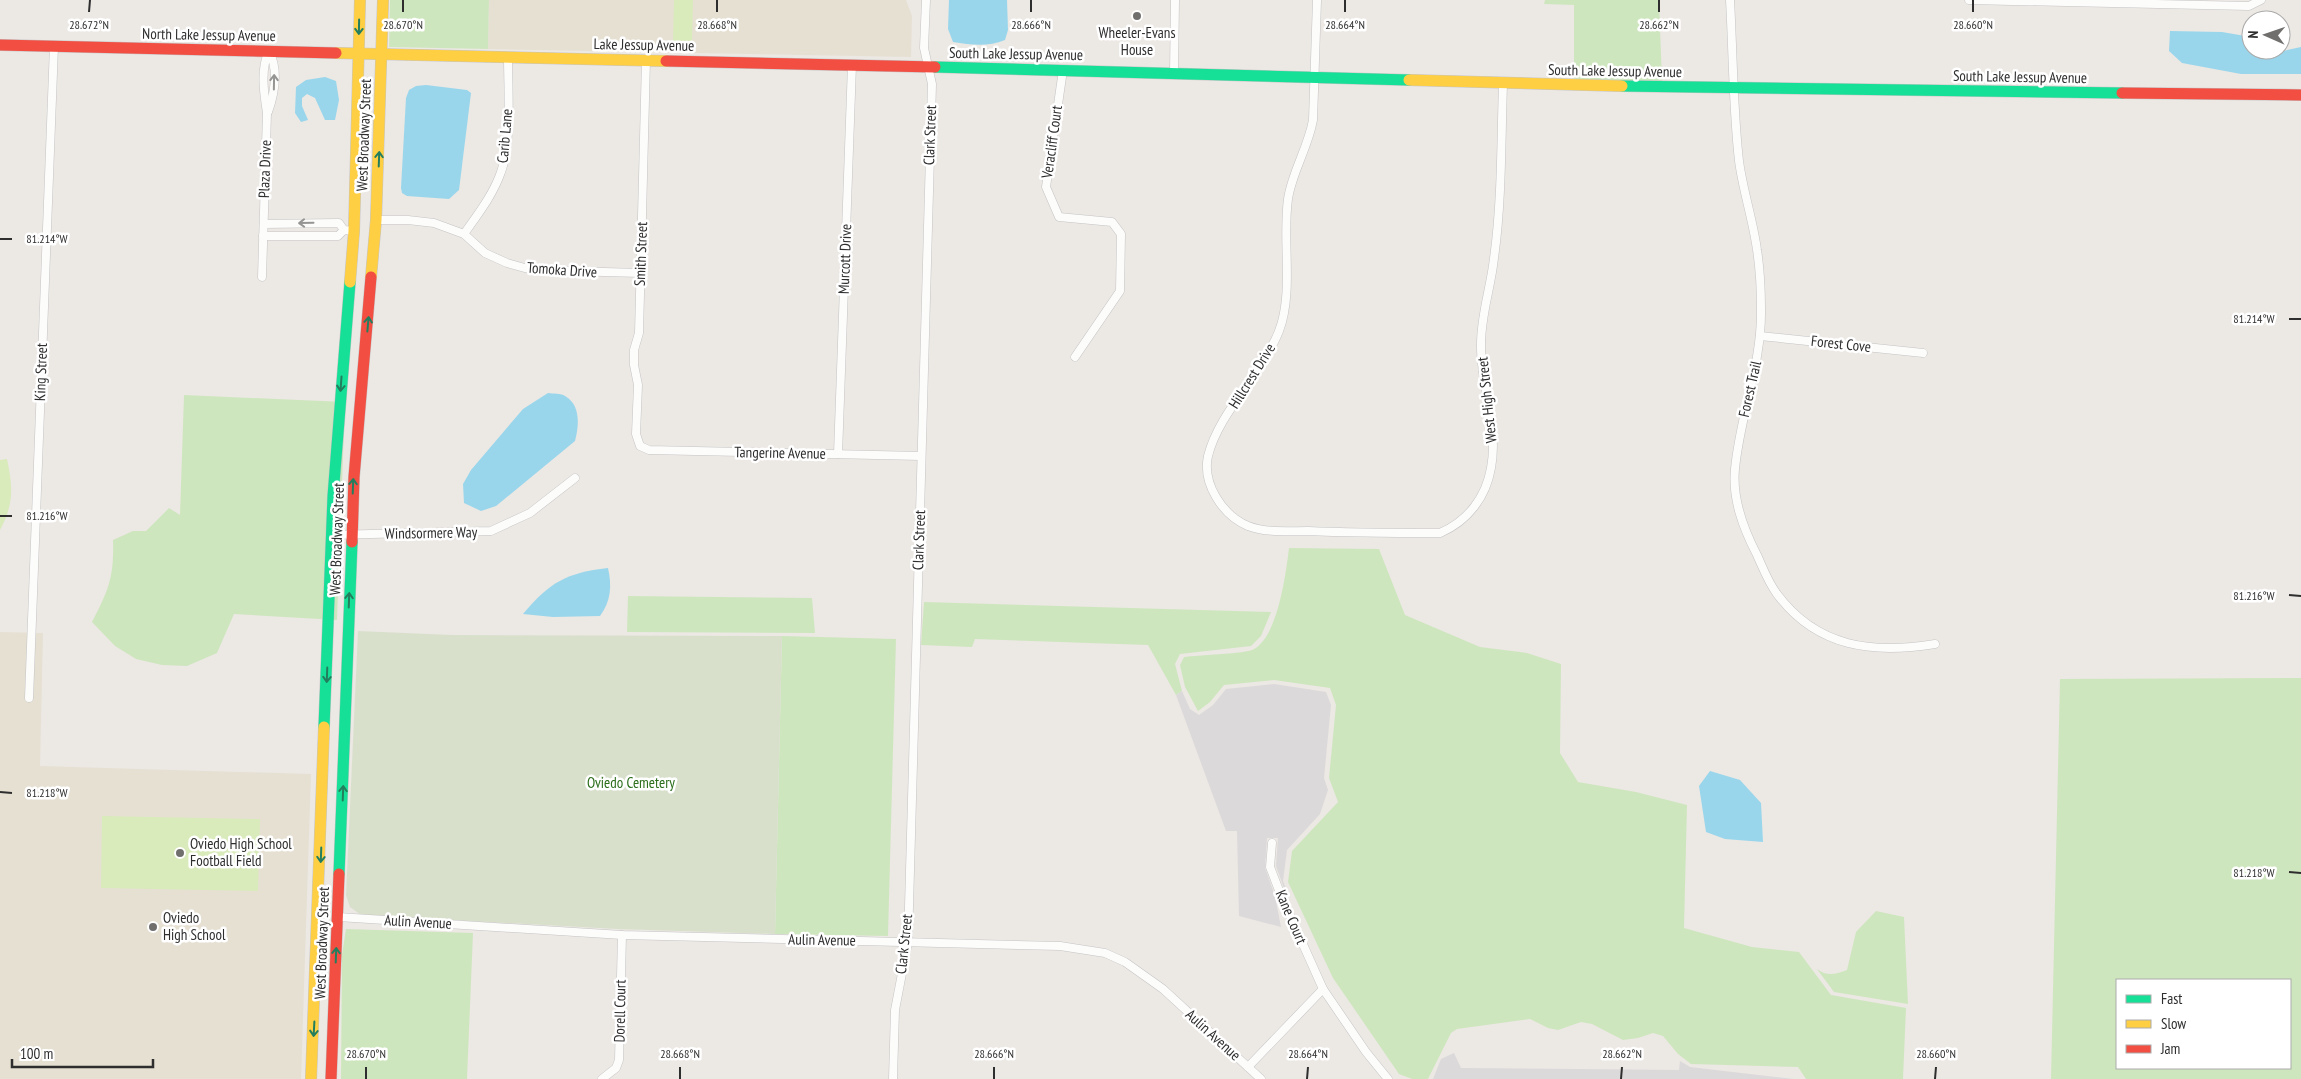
<svg xmlns="http://www.w3.org/2000/svg" width="2301" height="1079" font-family="'PT Sans Narrow',sans-serif">
	<style>
		.industrial { fill: #dcd9db }
		.education { fill: #e6e0d3 }
		.green { fill: #cee6be; fill-rule: evenodd }
		.cemetery { fill: #d8e0cc }
		.pitch { fill: #d9eabb }
		.water { fill: #99d6ec }
		.lines { fill: none; stroke-linecap: round; stroke-linejoin: round }
		.street-casing { stroke: #c5c4c5; stroke-width: 9 }
		.fast-casing { stroke: #c5c4c5; stroke-width: 12 }
		.slow-casing { stroke: #c5c4c5; stroke-width: 12 }
		.jam-casing { stroke: #c5c4c5; stroke-width: 12 }
		.street { stroke: #fcfcfb; stroke-width: 8 }
		.fast { stroke: #16e098; stroke-width: 11 }
		.slow { stroke: #ffcf43; stroke-width: 11 }
		.jam { stroke: #f24e42; stroke-width: 11 }
		.oneway { stroke: #237e5e }
		.oneway2 { stroke: #959594 }
		.ticks { fill: none; stroke: #2e2e2e; stroke-width: 2 }
		.poi-dot { fill: #706f6e; stroke: #fff; stroke-width: 2 }
		.labels { text-anchor: middle; stroke-width: 5; stroke-linejoin: round; paint-order: stroke }
		.poi-label { font-size: 15px; fill: #2e2e2e; stroke: #fff; text-anchor: start }
		.street-label { font-size: 15px; fill: #2e2e2e; stroke: #fff }
		.park-label { font-size: 15px; fill: #2c6e1b; stroke: #fff }
		.ticks-label { font-size: 12px; text-anchor: middle; fill: #2e2e2e; stroke: #fff; stroke-width: 5; stroke-linejoin: round; paint-order: stroke }
	</style>
	<rect width="100%" height="100%" fill="#ece8e4"/>
	<g class="industrial">
		<polygon points="1274,684 1326,692 1331,705 1324,778 1328,790 1320,814 1287,850 1283,881 1287,891 1285,891 1276,866 1278,838 1267,838 1265,868 1275,896 1281,927 1239,916 1237,831 1226,831 1176,695 1182,691 1190,709 1199,715 1213,705 1226,689"/>
		<polygon points="1454,1053 1461,1068 1679,1070 1680,1061 1690,1067 1794,1079 1433,1079 1441,1059"/>
	</g>
	<g class="education">
		<polygon points="489,0 906,0 912,16 911,57 488,49"/>
		<polygon points="0,632 43,633 40,766 311,774 301,1079 0,1079"/>
	</g>
	<g class="green">
		<polygon points="390,0 489,0 488,49 389,47"/>
		<polygon points="1545,0 1659,0 1662,82 1574,80 1574,5 1544,4"/>
		<path d="M 184,395 L 345,402 L 337,620 L 234,614 L 217,653 L 187,666 L 162,665 L 136,659 L 115,646 L 92,622 C 109,589 114,577 113,540 L 133,531 L 146,531 L 169,508 L 180,515 Z"/>
		<path d="M 1289,548 L 1379,549 L 1405,615 L 1480,647 L 1527,653 L 1561,664 L 1560,753 L 1578,782 L 1636,792 L 1687,805 L 1684,928 L 1752,947 L 1799,952 L 1831,995 L 1906,1008 L 1903,1079 L 1806,1079 L 1798,1067 L 1691,1064 L 1678,1054 L 1663,1036 L 1653,1033 L 1638,1038 L 1623,1040 L 1592,1024 L 1581,1022 L 1558,1030 L 1548,1028 L 1530,1019 L 1457,1029 L 1451,1033 L 1428,1079 L 1412,1079 L 1399,1074 L 1333,978 L 1288,882 L 1292,851 L 1338,802 L 1329,778 L 1336,705 L 1330,688 L 1274,680 L 1224,685 L 1210,702 L 1198,711 L 1185,687 L 1180,665 L 1184,657 C 1198,655 1241,654 1252,650 C 1278,639 1286,572 1289,548 Z"/>
		<polygon points="628,596 812,598 815,633 627,632"/>
		<polygon points="924,602 1271,612 1261,636 1251,646 1180,654 1175,664 1182,691 1176,695 1148,645 975,639 972,647 921,645"/>
		<polygon points="782,636 896,639 888,936 775,934"/>
		<path d="M 2301,678 L 2301,1079 L 2051,1079 L 2060,679 ZM 2117,980 L 2290,980 L 2290,1068 L 2117,1068 Z"/>
		<path d="M 1876,911 L 1904,917 L 1908,1004 L 1834,992 L 1817,969 C 1827,977 1837,974 1847,970 L 1856,932 Z"/>
		<polygon points="346,929 473,933 467,1079 341,1079 342,955"/>
	</g>
	<polygon class="cemetery" points="358,631 452,635 782,636 775,934 617,929 361,915 350,907 346,895"/>
	<g class="pitch">
		<polygon points="674,0 693,0 692,43 673,42"/>
		<path d="M 7,459 C 13,487 14,504 0,530 L 0,460 Z"/>
		<polygon points="102,816 260,819 258,891 101,888"/>
	</g>
	<g class="water">
		<path d="M 949,0 L 1007,0 L 1008,30 L 1005,40 C 988,47 971,45 953,42 L 948,29 Z"/>
		<polygon points="2170,31 2222,32 2251,37 2251,50 2283,51 2301,47 2301,74 2241,74 2182,63 2169,51"/>
		<polygon points="325,77 336,81 339,100 335,120 325,120 315,98 307,94 302,98 302,106 308,120 301,122 295,113 296,87 306,80"/>
		<polygon points="426,85 467,90 471,93 459,190 449,199 407,196 402,193 401,188 406,98 409,90 416,86"/>
		<path d="M 548,393 C 553,394 561,393 565,396 C 581,405 579,426 575,441 L 496,506 L 481,511 L 464,503 L 463,484 L 471,470 L 523,409 Z"/>
		<path d="M 608,568 C 612,586 611,601 600,616 L 553,617 L 523,614 C 550,582 566,573 608,568 Z"/>
		<polygon points="1710,771 1740,780 1761,803 1763,842 1725,839 1706,832 1699,786"/>
	</g>
	<g class="lines">
		<defs>
			<g id="street">
				<path d="M 1317,0 L 1313,120 C 1308,148 1292,172 1288,199 C 1282,241 1294,292 1279,331 C 1262,374 1219,412 1208,456 C 1202,483 1222,515 1248,526 C 1266,533 1288,531 1308,531 C 1352,533 1396,533 1440,533 C 1468,521 1486,497 1491,468 C 1499,427 1480,385 1481,344 C 1481,314 1491,287 1494,258 C 1502,201 1501,142 1503,84"/>
				<path d="M 1730,0 C 1733,54 1733,108 1739,161 C 1743,191 1753,220 1757,250 C 1760,269 1761,290 1761,309 C 1762,364 1740,415 1735,469 C 1732,499 1743,528 1757,555 C 1763,568 1768,582 1777,594 C 1817,648 1873,654 1935,644"/>
				<polyline points="1969,0 2249,6 2261,0"/>
				<polyline points="646,60 639,333 634,350 634,365 638,385 636,434 640,446 649,450 921,456"/>
				<polyline points="1063,70 1046,187 1059,217 1112,222 1121,234 1120,291 1075,357"/>
				<polyline points="1174,73 1175,0"/>
				<path d="M 268,112 C 275,92 279,70 269,51"/>
				<polyline points="376,220 408,220 434,223 464,234 485,253 507,263 532,270 640,273"/>
				<polyline points="264,224 339,223 344,230 354,231"/>
				<path d="M 464,234 C 478,214 493,195 501,172 C 512,143 508,89 508,57"/>
				<polyline points="263,236 338,236 344,230"/>
				<path d="M 262,277 L 267,113 C 264,94 260,69 269,51"/>
				<polyline points="1760,336 1923,353"/>
				<polyline points="838,454 852,65"/>
				<polyline points="331,535 491,531 530,513 575,478"/>
				<polyline points="29,698 54,46"/>
				<polyline points="1272,843 1270,867 1280,893 1323,989 1366,1052 1388,1079"/>
				<polyline points="338,917 622,935 1060,946 1105,953 1125,962 1163,989 1261,1079"/>
				<polyline points="1248,1067 1323,989"/>
				<polyline points="602,1079 616,1068 619,1060 622,935"/>
				<polyline points="893,1079 895,1010 908,942 932,84 924,48 926,0"/>
			</g>
			<g id="fast">
				<polyline points="935,67 1409,80"/>
				<polyline points="1622,86 2122,93"/>
				<polyline points="324,727 333,496 350,282"/>
				<polyline points="339,874 352,542"/>
			</g>
			<g id="slow">
				<polyline points="336,53 666,61"/>
				<polyline points="1409,80 1622,86"/>
				<polyline points="371,277 376,220 383,0"/>
				<polyline points="350,282 354,231 360,0"/>
				<polyline points="311,1079 324,727"/>
			</g>
			<g id="jam">
				<polyline points="0,45 336,53"/>
				<polyline points="666,61 935,67"/>
				<polyline points="2122,93 2301,95"/>
				<polyline points="352,542 354,477 371,277"/>
				<polyline points="331,1079 339,874"/>
			</g>
		</defs>
		<use href="#street" class="street-casing"/>
		<use href="#fast" class="fast-casing"/>
		<use href="#slow" class="slow-casing"/>
		<use href="#jam" class="jam-casing"/>
		<use href="#street" class="street"/>
		<use href="#fast" class="fast"/>
		<use href="#slow" class="slow"/>
		<use href="#jam" class="jam"/>
	</g>
	<defs><path id="oneway-shaft" d="M-6 0H5M1.5-3L5.5 0L1.5 3" fill="none" stroke-width="1.6" stroke-linecap="round" stroke-linejoin="round" transform="scale(1.25)"/></defs>
	<g class="oneway">
		<use href="#oneway-shaft" transform="translate(359 27) rotate(91)"/>
		<use href="#oneway-shaft" transform="translate(379 159) rotate(-88)"/>
		<use href="#oneway-shaft" transform="translate(368 324) rotate(-85)"/>
		<use href="#oneway-shaft" transform="translate(341 384) rotate(94)"/>
		<use href="#oneway-shaft" transform="translate(353 486) rotate(-88)"/>
		<use href="#oneway-shaft" transform="translate(349 600) rotate(-88)"/>
		<use href="#oneway-shaft" transform="translate(327 675) rotate(92)"/>
		<use href="#oneway-shaft" transform="translate(343 793) rotate(-88)"/>
		<use href="#oneway-shaft" transform="translate(321 855) rotate(92)"/>
		<use href="#oneway-shaft" transform="translate(336 955) rotate(-88)"/>
		<use href="#oneway-shaft" transform="translate(314 1029) rotate(93)"/>
	</g>
	<g class="oneway2">
		<use href="#oneway-shaft" transform="translate(274 82) rotate(-89)"/>
		<use href="#oneway-shaft" transform="translate(306 223) rotate(179)"/>
	</g>
	<path class="ticks" d="M 89,12 L 90,0M 403,12 L 403,0M 717,12 L 717,0M 1031,12 L 1031,0M 1345,12 L 1345,0M 1659,12 L 1659,0M 1973,12 L 1973,0M 0,239 L 12,239M 2289,319 L 2301,319M 0,516 L 12,516M 2289,595 L 2301,596M 0,792 L 12,793M 2289,872 L 2301,873M 366,1079 L 366,1067M 680,1079 L 680,1067M 994,1079 L 994,1067M 1307,1079 L 1308,1067M 1621,1079 L 1622,1067M 1935,1079 L 1936,1067"/>
	<g class="poi-dot">
		<circle cx="1137" cy="16" r="5"/>
		<circle cx="180" cy="853" r="5"/>
		<circle cx="153" cy="927" r="5"/>
	</g>
	<g class="labels">
		<g class="poi-label">
			<text x="1137" y="38" text-anchor="middle">Wheeler-Evans<tspan x="1137" dy="17">House</tspan></text>
			<text x="190" y="849">Oviedo High School<tspan x="190" dy="17">Football Field</tspan></text>
			<text x="163" y="923">Oviedo<tspan x="163" dy="17">High School</tspan></text>
		</g>
		<g class="street-label">
			<text transform="translate(209 35) rotate(1)" y="5">North Lake Jessup Avenue</text>
			<text transform="translate(644 45) rotate(1)" y="5">Lake Jessup Avenue</text>
			<text transform="translate(1016 54) rotate(1)" y="5">South Lake Jessup Avenue</text>
			<text transform="translate(1615 71) rotate(1)" y="5">South Lake Jessup Avenue</text>
			<text transform="translate(2020 77) rotate(1)" y="5">South Lake Jessup Avenue</text>
			<text transform="translate(364 135) rotate(-88)" y="5">West Broadway Street</text>
			<text transform="translate(930 135) rotate(-88)" y="5">Clark Street</text>
			<text transform="translate(505 136) rotate(-85)" y="5">Carib Lane</text>
			<text transform="translate(1052 142) rotate(-82)" y="5">Veracliff Court</text>
			<text transform="translate(265 169) rotate(-88)" y="5">Plaza Drive</text>
			<text transform="translate(641 254) rotate(-88)" y="5">Smith Street</text>
			<text transform="translate(845 259) rotate(-88)" y="5">Murcott Drive</text>
			<text transform="translate(562 270) rotate(4)" y="5">Tomoka Drive</text>
			<text transform="translate(1841 344) rotate(6)" y="5">Forest Cove</text>
			<text transform="translate(41 372) rotate(-88)" y="5">King Street</text>
			<text transform="translate(1252 376) rotate(-58)" y="5">Hillcrest Drive</text>
			<text transform="translate(1750 389) rotate(-77)" y="5">Forest Trail</text>
			<text transform="translate(1487 400) rotate(-96)" y="5">West High Street</text>
			<text transform="translate(780 453) rotate(1)" y="5">Tangerine Avenue</text>
			<text transform="translate(431 533) rotate(-1)" y="5">Windsormere Way</text>
			<text transform="translate(337 539) rotate(-88)" y="5">West Broadway Street</text>
			<text transform="translate(919 540) rotate(-88)" y="5">Clark Street</text>
			<text transform="translate(1291 917) rotate(67)" y="5">Kane Court</text>
			<text transform="translate(418 922) rotate(3)" y="5">Aulin Avenue</text>
			<text transform="translate(822 940) rotate(1)" y="5">Aulin Avenue</text>
			<text transform="translate(322 943) rotate(-88)" y="5">West Broadway Street</text>
			<text transform="translate(904 944) rotate(-84)" y="5">Clark Street</text>
			<text transform="translate(620 1011) rotate(-89)" y="5">Dorell Court</text>
			<text transform="translate(1213 1035) rotate(42)" y="5">Aulin Avenue</text>
		</g>
		<g class="park-label">
			<text x="631" y="788">Oviedo Cemetery</text>
		</g>
	</g>
	<g class="ticks-label">
		<text x="89" y="29">28.672°N</text>
		<text x="403" y="29">28.670°N</text>
		<text x="717" y="29">28.668°N</text>
		<text x="1031" y="29">28.666°N</text>
		<text x="1345" y="29">28.664°N</text>
		<text x="1659" y="29">28.662°N</text>
		<text x="1973" y="29">28.660°N</text>
		<text x="47" y="243">81.214°W</text>
		<text x="2254" y="323">81.214°W</text>
		<text x="47" y="520">81.216°W</text>
		<text x="2254" y="600">81.216°W</text>
		<text x="47" y="797">81.218°W</text>
		<text x="2254" y="877">81.218°W</text>
		<text x="366" y="1058">28.670°N</text>
		<text x="680" y="1058">28.668°N</text>
		<text x="994" y="1058">28.666°N</text>
		<text x="1308" y="1058">28.664°N</text>
		<text x="1622" y="1058">28.662°N</text>
		<text x="1936" y="1058">28.660°N</text>
	</g>
	<rect x="2116" y="979" width="175" height="90" fill="#ffffff" stroke="#ababab"/>
	<rect x="2126" y="995" width="25" height="8" fill="#16e098" stroke="#ababab"/>
	<text x="2161" y="1004" font-size="15" fill="#2e2e2e">Fast</text>
	<rect x="2126" y="1020" width="25" height="8" fill="#ffcf43" stroke="#ababab"/>
	<text x="2161" y="1029" font-size="15" fill="#2e2e2e">Slow</text>
	<rect x="2126" y="1045" width="25" height="8" fill="#f24e42" stroke="#ababab"/>
	<text x="2161" y="1054" font-size="15" fill="#2e2e2e">Jam</text>
	<g transform="translate(2266 35) rotate(272)"><circle r="24" fill="#ffffff" stroke="#ababab"/>
	<path d="M0-4L9 19L0 12L-9 19Z" fill="#706f6e"/>
	<text y="-8" font-size="14" font-weight="bold" text-anchor="middle" fill="#2e2e2e">N</text>
	</g>
	<path d="M12 1059v8h141v-8" fill="none" stroke="#2e2e2e" stroke-width="2.5"/>
	<text x="20" y="1059" font-size="15" fill="#2e2e2e" stroke="#ffffff" stroke-width="4" paint-order="stroke">100 m</text>
</svg>
